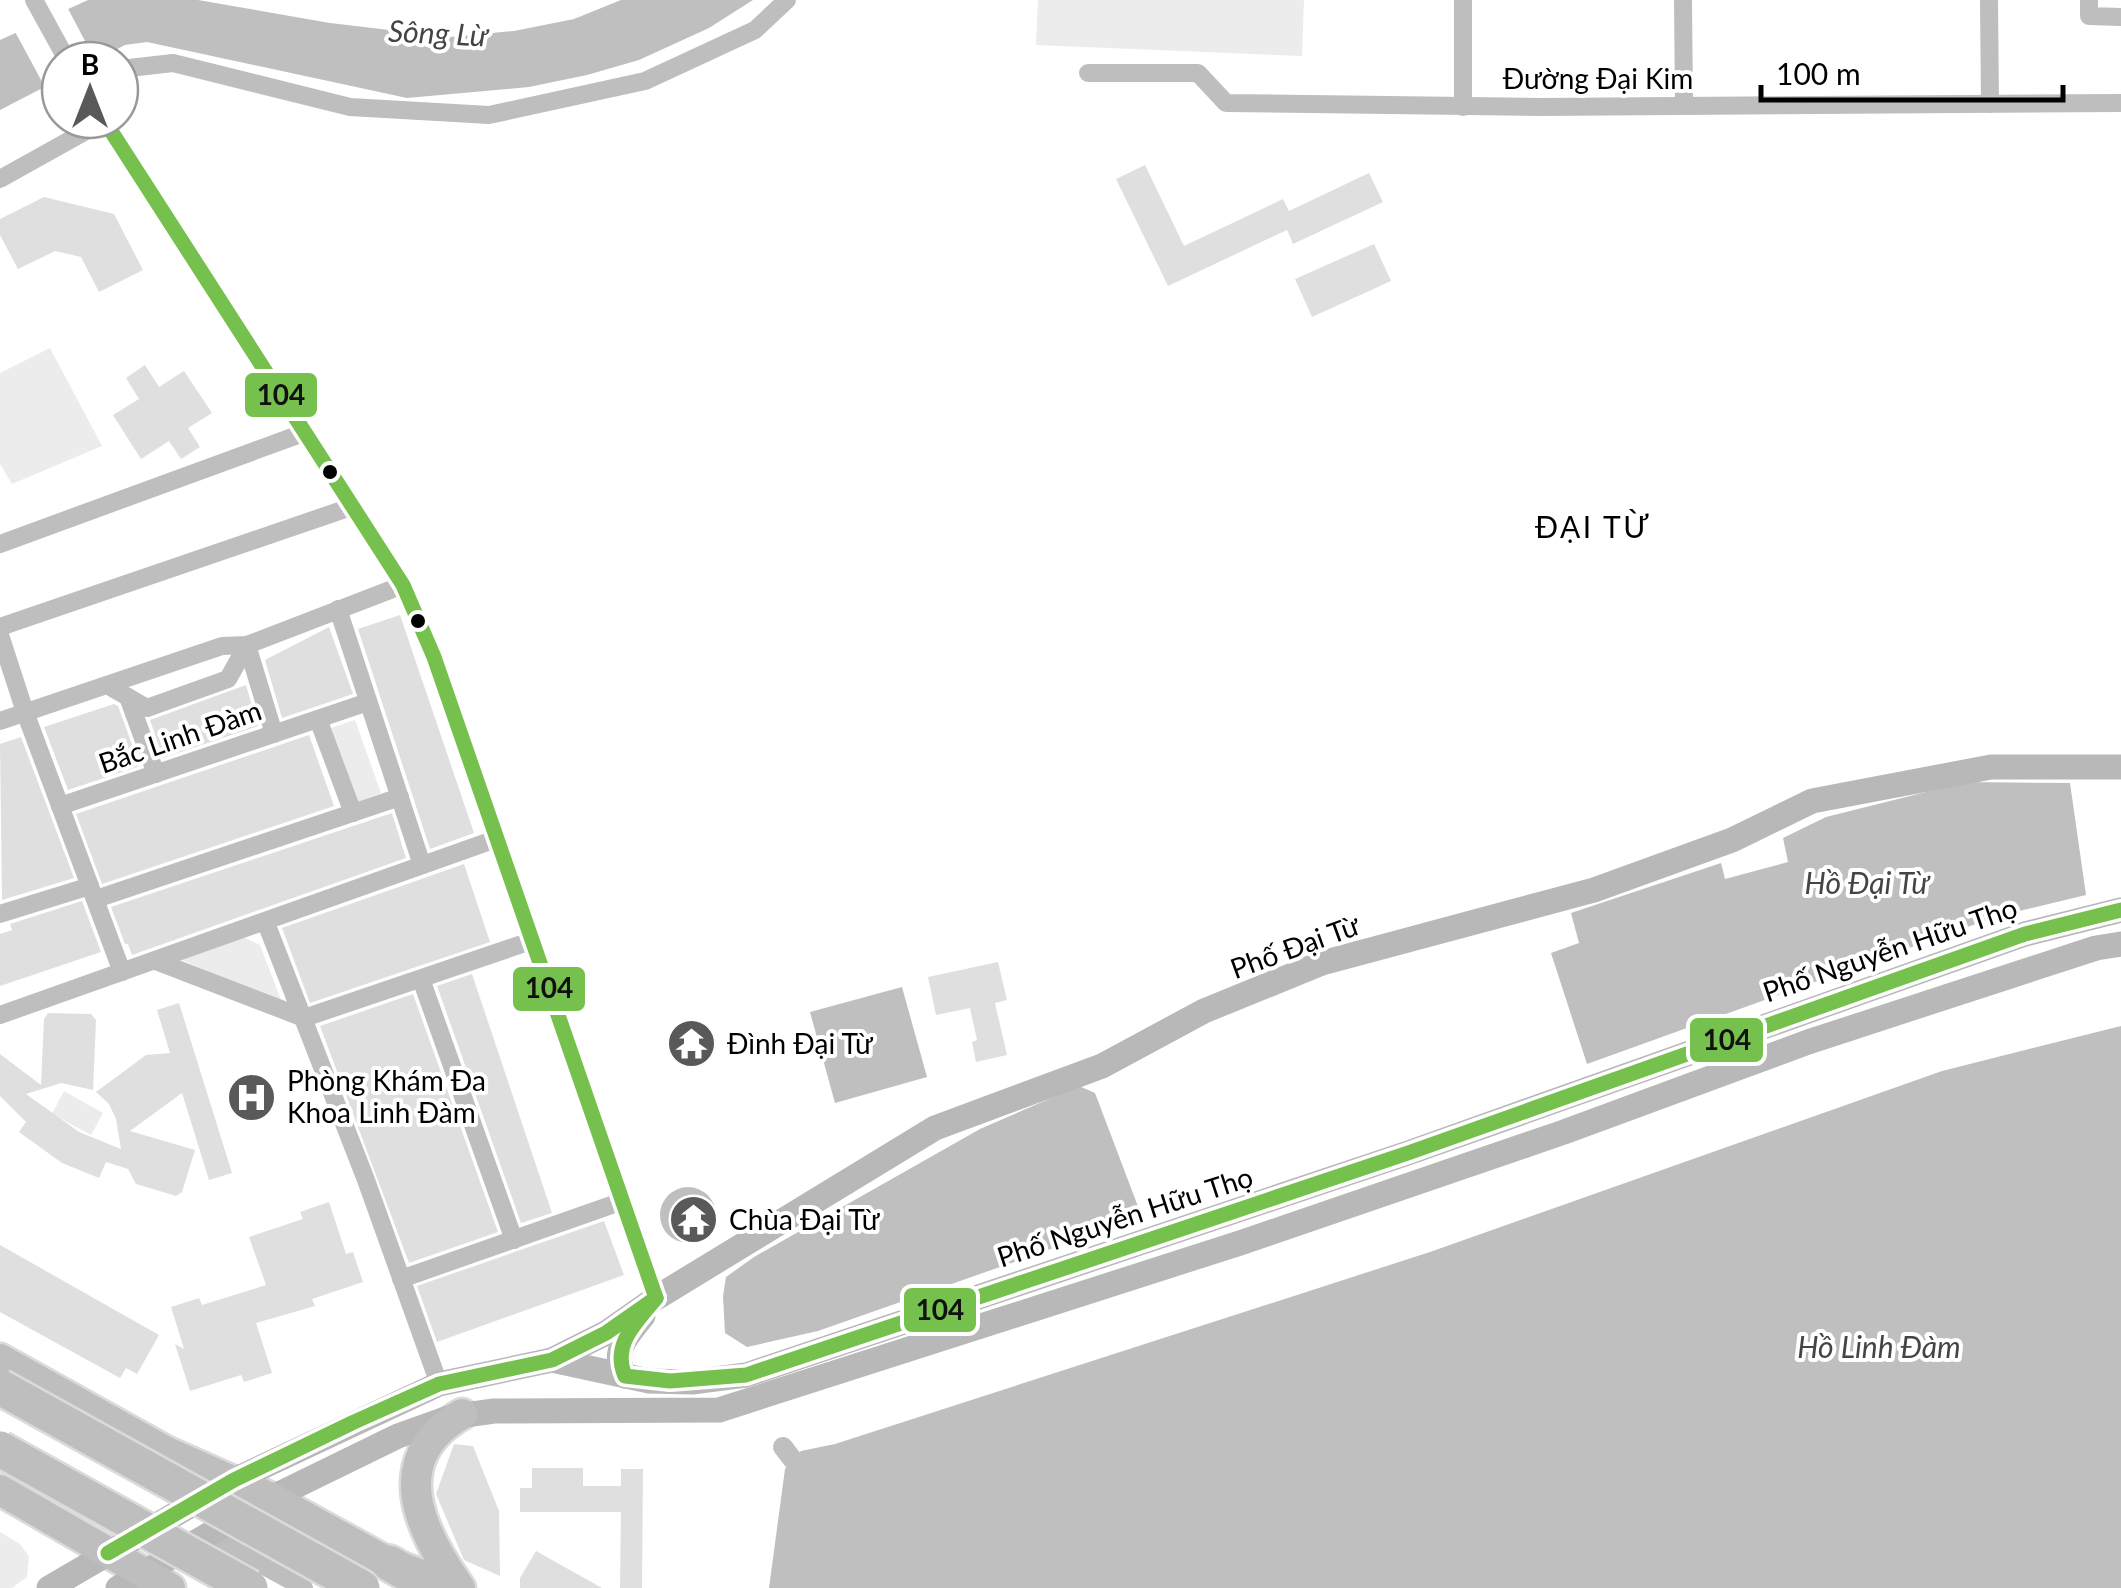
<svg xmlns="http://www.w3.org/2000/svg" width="2121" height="1588" font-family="Lato,sans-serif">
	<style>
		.green { fill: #ececec }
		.water { fill: #bfbfbf }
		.pier { fill: #fff }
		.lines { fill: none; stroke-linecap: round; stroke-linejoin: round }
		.canal { stroke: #bfbfbf; stroke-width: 20 }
		.building { fill: #dfdfdf }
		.primary-casing { stroke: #dbdbdb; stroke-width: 35 }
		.highway-casing { stroke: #dbdbdb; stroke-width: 40 }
		.street { stroke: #bebebe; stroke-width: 18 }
		.secondary { stroke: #b8b8b8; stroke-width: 25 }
		.primary { stroke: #bebebe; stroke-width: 30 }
		.highway { stroke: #bebebe; stroke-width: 35 }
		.highway-bridge-casing { stroke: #dbdbdb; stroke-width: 40; stroke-linecap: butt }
		.highway-bridge { stroke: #bebebe; stroke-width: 35 }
		.bus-1-casing { stroke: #fff; stroke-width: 22 }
		.bus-1 { stroke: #76c04d; stroke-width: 15 }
		.bus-dot { fill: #000; stroke: #fff; stroke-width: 4 }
		.labels { text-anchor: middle; stroke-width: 8; stroke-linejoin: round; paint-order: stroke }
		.street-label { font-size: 28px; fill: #000; stroke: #fff }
		.poi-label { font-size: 28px; fill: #000; stroke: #fff; text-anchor: start }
		.water-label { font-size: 30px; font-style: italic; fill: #444; stroke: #fff }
		.neighbourhood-label { font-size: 30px; letter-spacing: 2.5px; fill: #000; stroke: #fff }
		.line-badge { stroke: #fff; stroke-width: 4 }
		.pale-badge-label { font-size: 28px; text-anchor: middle; font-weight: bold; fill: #111 }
	</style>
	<rect width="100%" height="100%" fill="#fff"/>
	<g class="green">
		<polygon points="1038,0 1304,0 1302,56 1036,45"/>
		<polygon points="50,348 102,446 12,484 0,464 0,373"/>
		<polygon points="355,720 381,793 355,803 328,729"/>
		<polygon points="243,937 260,945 283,1005 182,960"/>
		<polygon points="64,1091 103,1113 91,1135 52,1114"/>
		<polygon points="0,1532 20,1544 29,1557 27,1577 12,1588 0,1588"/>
	</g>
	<g class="water">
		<polygon points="88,0 198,0 330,23 449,37 514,31 574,19 621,0 753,0 709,28 639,60 587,75 529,87 407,98 147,42 125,45 96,60 60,60 60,79 0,110 0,40"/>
		<polygon points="1966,782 2070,783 2086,895 1998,916 1587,1064 1551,953 1579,943 1571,913 1721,863 1725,879 1788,862 1783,838 1826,817"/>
		<polygon points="902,987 927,1077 835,1103 810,1012"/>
		<polygon points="2121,1026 2121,1588 769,1588 785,1469 801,1451 835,1444 1430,1252 1942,1071"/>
		<polygon points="1079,1086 1095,1093 1142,1217 818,1331 747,1347 725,1333 723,1296 726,1277 754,1257 980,1129"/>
		<circle cx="688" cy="1215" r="28"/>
	</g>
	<polygon class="pier" points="65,3 95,60 60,60 60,84 47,91 13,28"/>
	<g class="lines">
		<polyline class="canal" points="783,1447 793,1460"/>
	</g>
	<g class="building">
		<polygon points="1145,165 1184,246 1283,199 1289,211 1369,173 1383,202 1293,244 1287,230 1168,286 1116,179"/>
		<polygon points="44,197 114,214 143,270 99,292 81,257 55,251 18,269 0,235 0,219"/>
		<polygon points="1374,244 1391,281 1312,317 1295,279"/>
		<polygon points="145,365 159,387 184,371 212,413 188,428 200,447 181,459 169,441 141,459 113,415 139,399 126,378"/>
		<polygon points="400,615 474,833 430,849 358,629"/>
		<polygon points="329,627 353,694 282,718 265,660"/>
		<polygon points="246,685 258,726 163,758 150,720"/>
		<polygon points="114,704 118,706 140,766 68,790 44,727"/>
		<polygon points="309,735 334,806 102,884 76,814"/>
		<polygon points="21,737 74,878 2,900 0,744"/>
		<polygon points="392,813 406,858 132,955 128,944 125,944 111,907"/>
		<polygon points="464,864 490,942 310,1003 282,928"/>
		<polygon points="82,901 101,952 0,986 0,934 12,930 10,924"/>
		<polygon points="998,962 1007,1000 995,1003 1007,1055 976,1062 972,1042 977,1040 970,1008 936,1015 928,977"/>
		<polygon points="472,974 552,1213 521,1223 437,986"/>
		<polygon points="413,994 498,1232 409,1263 320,1026"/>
		<polygon points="179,1003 232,1173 209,1180 182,1093 130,1131 195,1150 182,1192 176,1196 136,1184 128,1169 106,1162 99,1178 62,1163 19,1132 26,1122 0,1096 0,1054 41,1085 44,1019 48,1013 91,1014 96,1020 93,1090 61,1083 26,1094 79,1132 121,1149 116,1119 109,1104 96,1092 146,1055 170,1053 157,1010"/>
		<polygon points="329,1202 346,1254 353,1252 363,1282 312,1299 315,1306 256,1323 272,1373 244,1382 241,1375 190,1391 175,1344 184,1349 171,1307 199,1298 202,1305 266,1285 249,1237 303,1219 300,1212"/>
		<polygon points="604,1221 624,1275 437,1342 417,1286"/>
		<polygon points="0,1245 159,1335 137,1374 126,1368 120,1378 0,1312"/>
		<polygon points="454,1444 473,1446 499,1511 500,1576 464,1560 436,1494"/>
		<polygon points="532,1468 583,1468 583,1486 621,1486 621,1469 643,1469 642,1588 620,1588 621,1512 520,1512 520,1488 532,1488"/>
		<polygon points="536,1551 602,1588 520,1588 520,1578"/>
	</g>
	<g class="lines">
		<defs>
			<g id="primary">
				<polyline points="0,1359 167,1452 271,1498 389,1563 458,1588"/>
				<polyline points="0,1490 170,1588"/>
				<path d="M 460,1588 C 419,1530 385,1459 462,1414"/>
			</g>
			<polyline id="highway" points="389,1563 432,1588"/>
		</defs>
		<use href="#primary" class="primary-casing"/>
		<use href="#highway" class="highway-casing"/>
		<g class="street">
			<polyline points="34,0 67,60"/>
			<polyline points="1463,0 1463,107"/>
			<polyline points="1683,0 1684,106"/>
			<polyline points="1989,0 1990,104"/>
			<polyline points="2089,0 2089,16 2121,17"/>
			<polyline points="120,69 173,63 350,107 489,115 645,81 755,30 787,0"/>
			<polyline points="1088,73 1198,73 1226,103 1538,107 2121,103"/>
			<polyline points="104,120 403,585 434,657 656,1298"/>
			<polyline points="0,179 104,121"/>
			<polyline points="0,544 306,432"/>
			<polyline points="338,609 422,865"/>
			<polyline points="0,627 354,506"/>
			<polyline points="0,635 25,712 122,972"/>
			<polyline points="247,645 274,734"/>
			<polyline points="107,685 147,708 228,679 247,645"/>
			<polyline points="128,697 156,774"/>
			<polyline points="318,719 353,813"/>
			<polyline points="0,721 222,646 247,645 403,585"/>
			<polyline points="60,806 368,702"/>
			<polyline points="96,899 400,797"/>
			<polyline points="0,914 90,886"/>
			<polyline points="266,923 366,1180 439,1384"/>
			<polyline points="156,961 304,1018 531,941"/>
			<polyline points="421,979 514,1240"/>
			<polyline points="0,1015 496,839"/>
			<polyline points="401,1279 620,1202"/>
			<polyline points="208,1535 304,1588"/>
		</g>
		<g class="secondary">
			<polyline points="552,1360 606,1333 656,1298 935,1128 1102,1066 1204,1011 1322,963 1594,890 1732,840 1812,801 1991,767 2121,767"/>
			<path d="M 625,1376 C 610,1351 628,1335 643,1316"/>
			<polyline points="49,1588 234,1480 439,1384 552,1360 649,1381 692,1382 746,1375 1408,1153 2025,934 2121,910"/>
			<polyline points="118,1588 271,1498 398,1436 451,1417 494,1411 719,1410 1240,1243 1564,1132 1808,1042 2096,948 2121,944"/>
		</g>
		<use href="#primary" class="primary"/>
		<use href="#highway" class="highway"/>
		<defs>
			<g id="highway-bridge">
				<polyline points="0,1387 362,1588"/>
				<polyline points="0,1449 250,1588"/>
			</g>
		</defs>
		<use href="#highway-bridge" class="highway-bridge-casing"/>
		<use href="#highway-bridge" class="highway-bridge"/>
		<defs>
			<g id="bus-1">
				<polyline points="104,120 403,585 434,657 656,1298"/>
				<path d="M 656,1298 C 637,1322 611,1344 625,1376 L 670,1381 L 746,1375 L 1408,1153 L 2025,934 L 2121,910"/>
				<polyline points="108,1553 234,1480 354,1422 439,1384 552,1360 606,1333 656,1298"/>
			</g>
		</defs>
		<use href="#bus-1" class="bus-1-casing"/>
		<use href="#bus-1" class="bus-1"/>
	</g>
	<defs>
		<symbol id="temple-disc" viewBox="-11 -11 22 22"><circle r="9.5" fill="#595959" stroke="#fff"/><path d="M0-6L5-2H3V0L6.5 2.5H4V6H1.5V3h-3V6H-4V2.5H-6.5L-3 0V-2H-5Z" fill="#fff"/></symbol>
		<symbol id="hospital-disc" viewBox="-11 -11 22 22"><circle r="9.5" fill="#595959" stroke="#fff"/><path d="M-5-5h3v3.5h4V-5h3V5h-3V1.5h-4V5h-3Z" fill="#fff"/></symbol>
	</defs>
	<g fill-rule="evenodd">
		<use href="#temple-disc" x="664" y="1016" width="55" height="55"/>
		<use href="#hospital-disc" x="224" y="1070" width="55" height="55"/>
		<use href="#temple-disc" x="666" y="1192" width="55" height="55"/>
	</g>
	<g class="bus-dot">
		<circle cx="330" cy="472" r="9"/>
		<circle cx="418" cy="621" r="9"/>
	</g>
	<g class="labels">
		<g class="street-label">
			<text x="1598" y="89">Đường Đại Kim</text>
			<text transform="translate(180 737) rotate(-19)" y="10">Bắc Linh Đàm</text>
			<text transform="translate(1295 947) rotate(-20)" y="10">Phố Đại Từ</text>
			<text transform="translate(1890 950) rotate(-19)" y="10">Phố Nguyễn Hữu Thọ</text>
			<text transform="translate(1125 1217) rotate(-18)" y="10">Phố Nguyễn Hữu Thọ</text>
		</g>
		<g class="poi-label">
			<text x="727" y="1054">Đình Đại Từ</text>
			<text x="287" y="1091">Phòng Khám Đa<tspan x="287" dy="32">Khoa Linh Đàm</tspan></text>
			<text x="729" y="1230">Chùa Đại Từ</text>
		</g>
		<g class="water-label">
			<text transform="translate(438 34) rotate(3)" y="10">Sông Lừ</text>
			<text x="1867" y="894">Hồ Đại Từ</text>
			<text x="1879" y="1358">Hồ Linh Đàm</text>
		</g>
		<g class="neighbourhood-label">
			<text x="1593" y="538">ĐẠI TỪ</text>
		</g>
	</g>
	<g class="line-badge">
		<rect x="243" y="371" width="76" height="48" rx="10" fill="#76c04d"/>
		<rect x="511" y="965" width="76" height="48" rx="10" fill="#76c04d"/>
		<rect x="1688" y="1016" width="77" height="48" rx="10" fill="#76c04d"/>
		<rect x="902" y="1286" width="76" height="48" rx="10" fill="#76c04d"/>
	</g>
	<g class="pale-badge-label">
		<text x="281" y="405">104</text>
		<text x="549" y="998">104</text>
		<text x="1727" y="1050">104</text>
		<text x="940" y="1320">104</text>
	</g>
	<g transform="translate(90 90)"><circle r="48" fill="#ffffff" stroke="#999999" stroke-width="2.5"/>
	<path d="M0-8L18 38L0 25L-18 38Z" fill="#595959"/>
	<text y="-15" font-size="28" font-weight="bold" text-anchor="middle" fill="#000000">B</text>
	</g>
	<path d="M1761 85v15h302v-15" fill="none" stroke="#000000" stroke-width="5"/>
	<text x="1776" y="85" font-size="30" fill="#000000" stroke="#ffffff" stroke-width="8" paint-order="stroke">100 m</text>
</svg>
